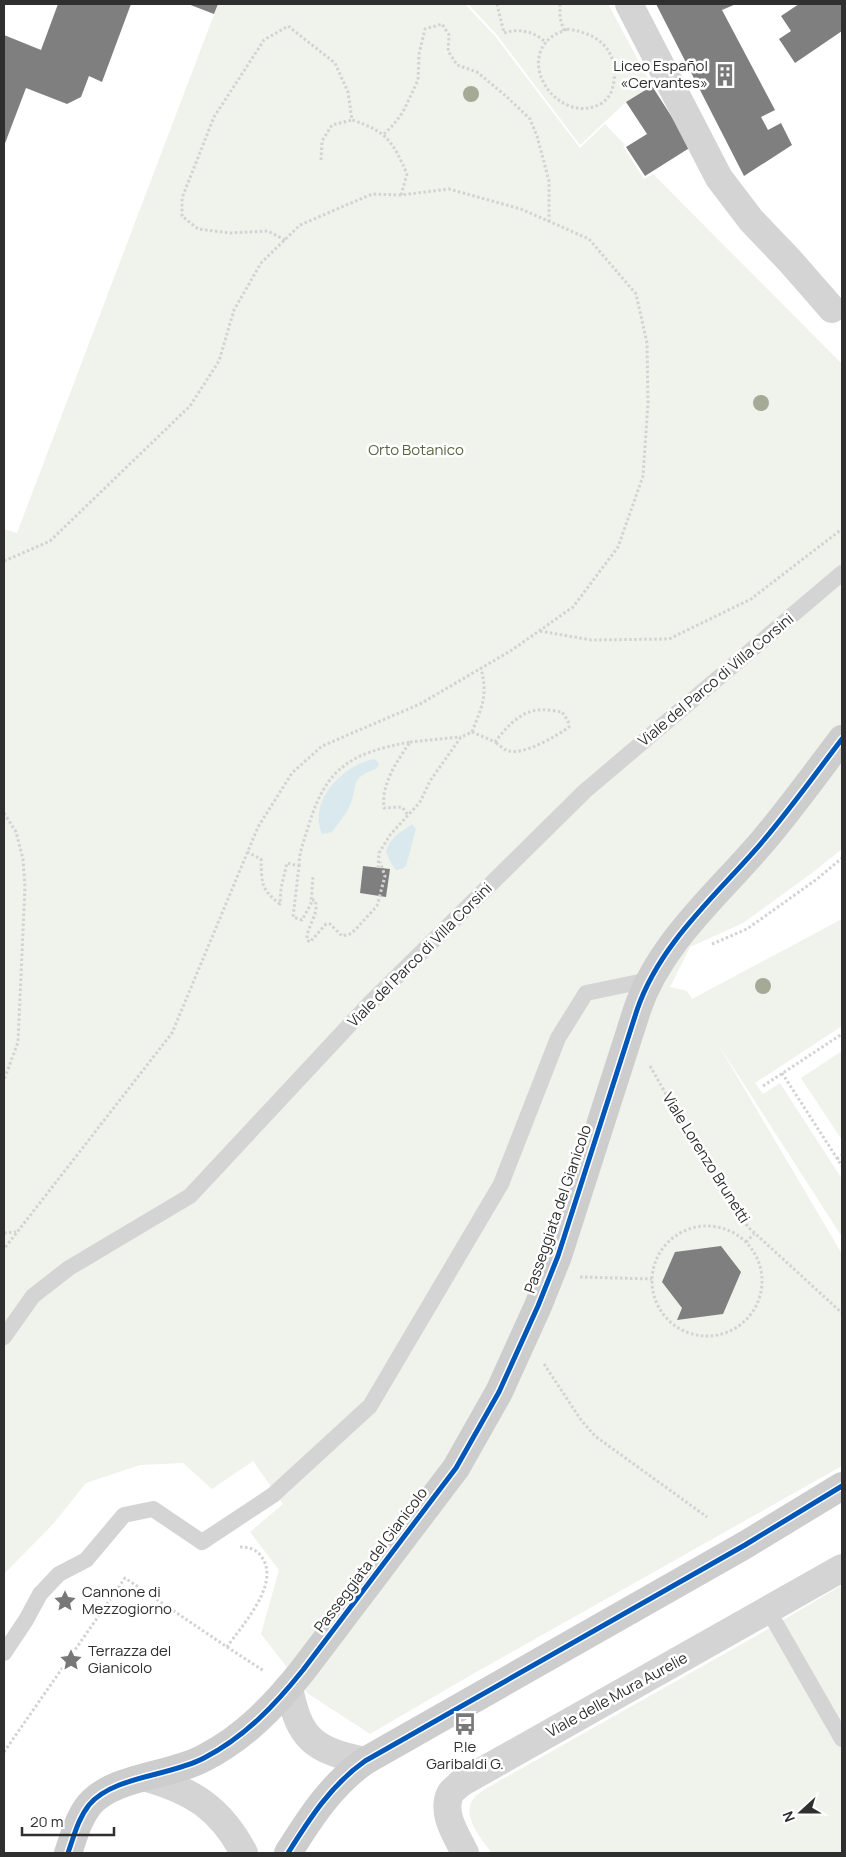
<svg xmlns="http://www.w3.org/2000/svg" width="846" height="1857" font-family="Manrope,sans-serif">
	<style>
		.green { fill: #f0f2ec }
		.water { fill: #dae9ee }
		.building { fill: #7f7f7f }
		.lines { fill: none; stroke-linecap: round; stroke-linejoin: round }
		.path { stroke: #d3d3d3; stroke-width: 3; stroke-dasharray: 2.5 2.5; stroke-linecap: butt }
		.lane { stroke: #d4d4d4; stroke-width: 16 }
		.street { stroke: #d4d4d4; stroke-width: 28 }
		.secondary { stroke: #cdcdcd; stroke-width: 28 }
		.cycleway-casing { stroke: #fff; stroke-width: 8 }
		.cycleway { stroke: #0057b8; stroke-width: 5 }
		.tree { fill: #a3ab97 }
		.labels { text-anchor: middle; stroke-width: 5; stroke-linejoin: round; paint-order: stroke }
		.poi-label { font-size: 15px; fill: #2f2f2f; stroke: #fff; text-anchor: start }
		.park-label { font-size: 15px; fill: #586642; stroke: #fff }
		.street-label { font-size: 15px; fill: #2f2f2f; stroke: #fff }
	</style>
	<rect width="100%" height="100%" fill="#fff"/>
	<g class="green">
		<polygon points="218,4 465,4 495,36 580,148 605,124 625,145 623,146 644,179 653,174 842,364 842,849 812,873 743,923 690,947 670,987 687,991 692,999 842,919 842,1026 755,1083 763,1094 780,1083 842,1179 842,1237 718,1044 842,1254 842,1466 471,1675 370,1734 307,1693 261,1634 279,1570 250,1532 283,1504 253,1461 212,1489 183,1463 140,1465 86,1483 54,1523 4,1574 4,529 17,533"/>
		<polygon points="468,4 608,4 652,86 626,102 580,145 497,35"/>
		<polygon points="842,1051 842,1140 801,1078"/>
		<path d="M 842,1585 L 842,1853 L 492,1853 C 482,1840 459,1814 475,1797 C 477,1794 482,1792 485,1789 L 763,1632 Z"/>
	</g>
	<g class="water">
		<path d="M 375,759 L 379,764 L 376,769 C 348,779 359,784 350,805 C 347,814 338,823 332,832 L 322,834 C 307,801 344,764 375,759 Z"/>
		<path d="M 412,824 L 416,829 L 406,866 L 402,869 L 396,870 L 391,863 L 386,852 C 390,837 400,833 412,824 Z"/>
	</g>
	<g class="building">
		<polygon points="58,4 131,4 102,82 89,76 81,97 67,104 26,88 4,146 4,35 41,50"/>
		<polygon points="188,4 218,4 214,14"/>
		<polygon points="656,4 736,4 722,10 775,110 761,117 768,130 781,123 792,145 744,176"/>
		<polygon points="799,4 842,4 842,31 795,63 779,39 791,31 781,16"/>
		<polygon points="652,86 691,147 645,176 626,147 647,134 626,102"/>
		<polygon points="363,866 390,869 386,897 360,893"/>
		<polygon points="721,1246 741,1272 723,1314 677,1320 682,1308 662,1282 675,1252"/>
	</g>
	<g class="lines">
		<g class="path">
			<path d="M 497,4 L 504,33 C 518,28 535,31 546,43"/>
			<polyline points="560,4 560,18 564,31"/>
			<path d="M 567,29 C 601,33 622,54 612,90 C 609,99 601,105 593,107 C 556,118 519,65 550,38 C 555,34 561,32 567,29 Z"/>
			<polyline points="384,134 394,124 403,112 418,80 419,54 425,29 442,24 449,35 448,51 457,65 477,72 506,96 530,119 537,136 549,181 549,222"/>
			<polyline points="321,160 322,141 332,125 352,120"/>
			<path d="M 285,240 L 268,231 L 230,233 L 198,229 L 182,216 L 182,198 L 214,117 L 264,40 L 288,26 L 335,63 L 348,92 L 352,120 C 387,131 393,142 407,174 L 401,195"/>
			<polyline points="4,561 50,541 190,406 219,361 234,310 261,263 300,225 372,194 401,195 449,189 521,209 589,239 636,294 647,343 648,403 643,476 618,547 573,607 512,650 420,704 322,746 292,773 258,827 172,1033 4,1249"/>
			<polyline points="540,631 591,640 669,639 751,599 842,529"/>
			<path d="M 472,732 L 495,742 C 506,728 519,712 538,710 C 546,709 555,711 562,712 L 568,721 L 569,727 C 557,736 524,755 509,751 C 504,750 499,745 495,742"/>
			<polyline points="410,742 461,737"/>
			<polyline points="4,813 16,832 23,859 25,887 18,1042 4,1080"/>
			<path d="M 247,852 L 261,859 C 262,882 260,889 280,904 L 281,888 L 287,863 L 299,866 L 293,917 L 302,920 L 311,904 L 313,876"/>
			<path d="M 299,866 C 299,851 305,838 309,824 C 327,766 352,753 410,742 C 397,762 381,783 384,808 L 402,807 L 408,815"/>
			<path d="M 378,868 L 379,853 L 390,835 L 420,802 L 430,781 L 461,737 L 472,732 C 482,706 488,697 481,668"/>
			<path d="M 312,900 L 315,900 C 320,914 306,927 307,940 L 310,942 L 326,924 L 330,924 L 342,936 L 350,934 L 355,930 L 377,906 L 385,876 L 380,862"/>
			<polyline points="712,944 747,929 817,879 842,858"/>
			<polyline points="650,1066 671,1103 748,1227 842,1313"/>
			<polyline points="782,1073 842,1166"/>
			<polyline points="763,1086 842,1034"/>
			<polyline points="837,1159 842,1155"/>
			<circle cx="707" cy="1281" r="55"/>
			<polyline points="4,1233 16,1232"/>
			<polyline points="746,1242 754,1234"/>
			<polyline points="580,1277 652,1279"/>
			<polyline points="544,1364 581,1420 595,1436 707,1517"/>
			<polyline points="227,1647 264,1671"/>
			<path d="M 4,1752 L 125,1578 L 227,1647 C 242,1625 282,1583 261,1556 C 256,1549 248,1547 240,1547"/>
		</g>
		<g class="lane">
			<polyline points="4,1337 33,1296 69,1268 190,1196 370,1003 585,791 842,573"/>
			<polyline points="768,1610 842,1739"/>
			<polyline points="4,1653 26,1620 40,1594 59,1574 86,1560 124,1515 153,1509 202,1542 273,1495 370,1406 501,1184 558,1038 586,993 649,980"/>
		</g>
		<g class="street">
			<polyline points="629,4 719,178 751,220 791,262 832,309"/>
			<path d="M 289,1687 C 299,1740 314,1750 365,1761"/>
			<path d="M 147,1778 C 193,1791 221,1809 244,1853"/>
			<path d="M 465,1853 C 457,1836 441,1814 450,1794 C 452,1790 457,1787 461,1783 L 842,1568"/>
		</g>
		<g class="secondary">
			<path d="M 68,1853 C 74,1836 78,1819 89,1805 C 113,1776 171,1776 204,1758 C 245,1737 275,1705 303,1670 L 456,1468 L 499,1392 L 538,1306 L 558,1256 L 637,1010 C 660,942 718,894 763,841 C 791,808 816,773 842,739"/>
			<path d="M 288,1853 C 310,1818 331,1785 365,1761 L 745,1545 L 842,1486"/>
		</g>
		<defs>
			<g id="cycleway">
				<path d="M 68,1853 C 74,1836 78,1819 89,1805 C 113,1776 171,1776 204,1758 C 245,1737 275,1705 303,1670 L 456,1468 L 499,1392 L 538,1306 L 558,1256 L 637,1010 C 660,942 718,894 763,841 C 791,808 816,773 842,739"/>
				<path d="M 288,1853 C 310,1818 331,1785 365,1761 L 745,1545 L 842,1486"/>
			</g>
		</defs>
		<use href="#cycleway" class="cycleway-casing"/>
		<use href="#cycleway" class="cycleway"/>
	</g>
	<g class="tree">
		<circle cx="471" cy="94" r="8"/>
		<circle cx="761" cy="403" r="8"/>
		<circle cx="763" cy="986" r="8"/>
	</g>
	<defs>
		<symbol id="building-bare" viewBox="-9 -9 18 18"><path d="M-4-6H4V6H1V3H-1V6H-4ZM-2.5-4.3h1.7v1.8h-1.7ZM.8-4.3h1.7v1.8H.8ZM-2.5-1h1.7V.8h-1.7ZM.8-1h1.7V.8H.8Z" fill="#787878" stroke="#fff" stroke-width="2.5" paint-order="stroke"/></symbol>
		<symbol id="sight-bare" viewBox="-9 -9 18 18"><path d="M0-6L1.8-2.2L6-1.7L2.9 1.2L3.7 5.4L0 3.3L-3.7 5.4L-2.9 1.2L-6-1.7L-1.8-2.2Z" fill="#787878" stroke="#fff" stroke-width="2.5" paint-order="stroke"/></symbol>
		<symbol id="bus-bare" viewBox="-9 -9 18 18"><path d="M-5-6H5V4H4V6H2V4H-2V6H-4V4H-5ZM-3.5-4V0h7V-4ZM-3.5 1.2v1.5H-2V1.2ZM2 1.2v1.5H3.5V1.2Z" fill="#787878" stroke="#fff" stroke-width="2.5" paint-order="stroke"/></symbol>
	</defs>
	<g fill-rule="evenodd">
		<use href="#building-bare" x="709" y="59" width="32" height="32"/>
		<use href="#sight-bare" x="49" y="1585" width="32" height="32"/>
		<use href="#sight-bare" x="55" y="1644" width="32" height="32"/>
		<use href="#bus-bare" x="449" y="1708" width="32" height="32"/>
	</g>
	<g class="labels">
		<g class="poi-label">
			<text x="708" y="71" text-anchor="end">Liceo Español<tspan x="708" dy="17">«Cervantes»</tspan></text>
			<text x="82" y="1597">Cannone di<tspan x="82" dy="17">Mezzogiorno</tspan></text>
			<text x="88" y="1656">Terrazza del<tspan x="88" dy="17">Gianicolo</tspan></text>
			<text x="465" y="1752" text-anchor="middle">P.le<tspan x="465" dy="17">Garibaldi G.</tspan></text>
		</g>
		<g class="park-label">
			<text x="416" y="455">Orto Botanico</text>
		</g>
		<g class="street-label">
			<text transform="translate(716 680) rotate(-40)" y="5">Viale del Parco di Villa Corsini</text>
			<text transform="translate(420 955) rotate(-45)" y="5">Viale del Parco di Villa Corsini</text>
			<text transform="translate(706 1158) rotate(58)" y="5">Viale Lorenzo Brunetti</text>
			<text transform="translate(558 1209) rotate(-71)" y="5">Passeggiata del Gianicolo</text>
			<text transform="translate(371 1560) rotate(-53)" y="5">Passeggiata del Gianicolo</text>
			<text transform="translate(617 1695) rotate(-29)" y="5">Viale delle Mura Aurelie</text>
		</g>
	</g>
	<rect width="846" height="1857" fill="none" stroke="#2f2f2f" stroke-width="10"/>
	<g transform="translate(801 1812) rotate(249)" stroke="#ffffff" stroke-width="4" paint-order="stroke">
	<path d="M0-4L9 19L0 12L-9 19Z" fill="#2f2f2f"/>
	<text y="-8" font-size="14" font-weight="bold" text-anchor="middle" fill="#2f2f2f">N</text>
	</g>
	<path d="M22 1827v8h92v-8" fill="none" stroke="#2f2f2f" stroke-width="2.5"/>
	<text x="30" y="1827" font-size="15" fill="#2f2f2f" stroke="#ffffff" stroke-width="4" paint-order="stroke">20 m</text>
</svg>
